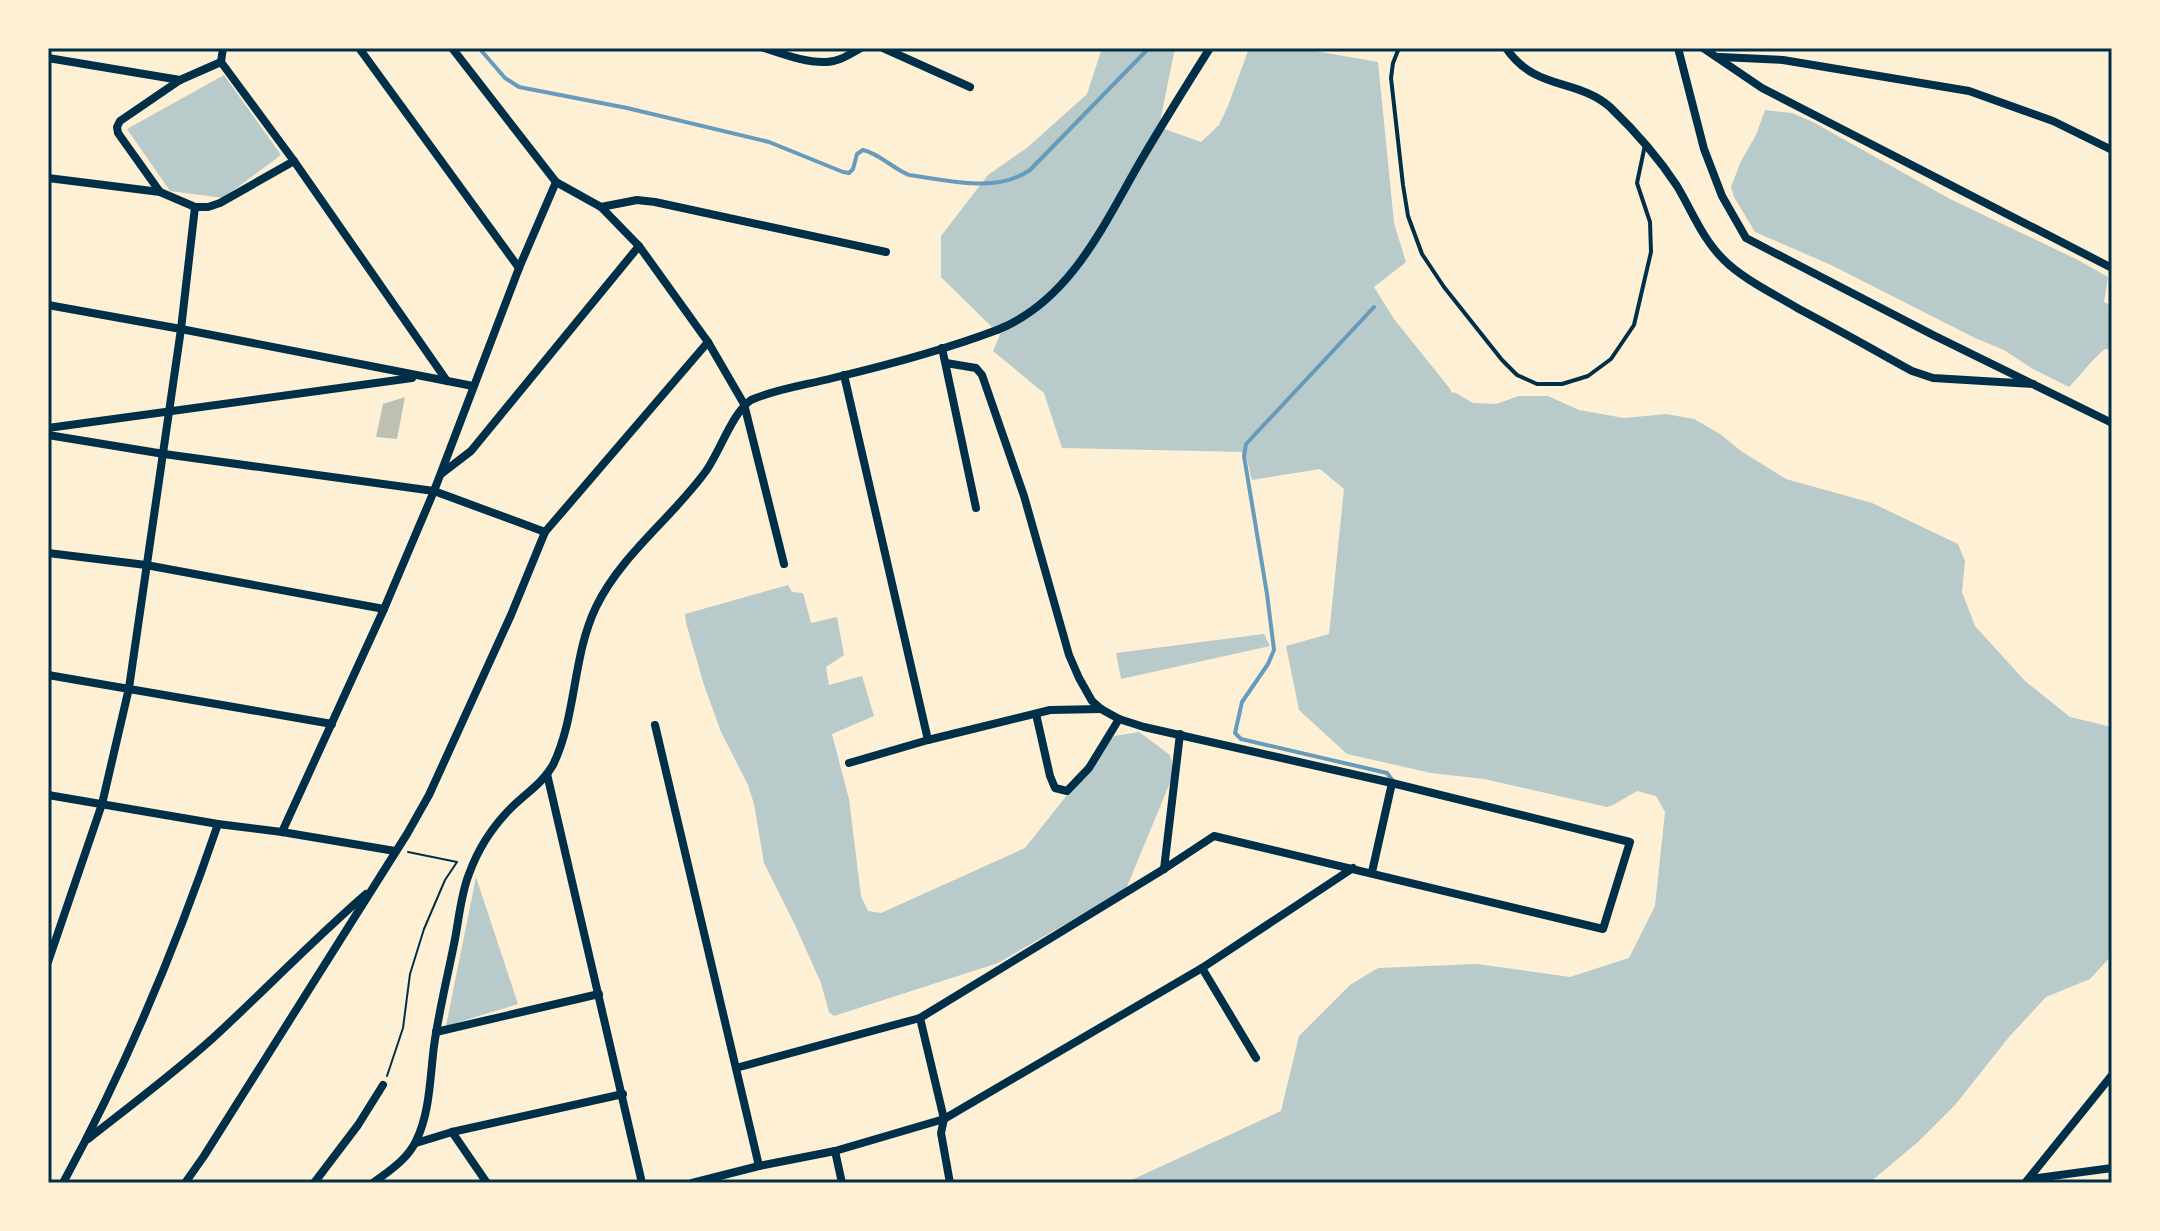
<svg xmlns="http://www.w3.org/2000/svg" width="2160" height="1231" font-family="Cabin,sans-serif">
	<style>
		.green { fill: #b9caca }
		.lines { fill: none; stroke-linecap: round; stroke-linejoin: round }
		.stream { stroke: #669bbc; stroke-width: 4 }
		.building { fill: #bec0b2 }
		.path { stroke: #003049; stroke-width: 2 }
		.service { stroke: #003049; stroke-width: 4 }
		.minor { stroke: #003049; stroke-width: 8 }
		.neatline { fill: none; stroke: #003049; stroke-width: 3 }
	</style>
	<rect width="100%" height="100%" fill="#fdf0d5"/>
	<g class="green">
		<polygon points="1102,48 1175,48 1159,127 1201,142 1219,125 1228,106 1249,48 1298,48 1378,62 1394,223 1406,262 1374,287 1394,319 1451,390 1451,393 1454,392 1473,403 1496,404 1519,396 1548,396 1579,410 1624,418 1666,414 1694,419 1720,434 1741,451 1786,479 1872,503 1958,544 1965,561 1962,592 1975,626 2025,681 2070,717 2112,727 2112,955 2090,979 2046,997 2009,1037 1955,1105 1919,1141 1869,1183 1125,1183 1281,1111 1299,1036 1350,985 1378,968 1477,964 1570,977 1629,958 1655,906 1665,812 1656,796 1637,791 1613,805 1607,807 1484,779 1431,773 1347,754 1299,710 1286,646 1329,634 1344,489 1320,469 1252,480 1245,452 1062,448 1044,393 993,351 1000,335 941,277 941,236 988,175 1028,147 1087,94"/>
		<polygon points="224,75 281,155 223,198 170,191 127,129"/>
		<path d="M 1765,110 L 1792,113 L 1813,122 L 1950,199 L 2078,260 L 2108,277 L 2104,302 L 2112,306 L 2112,350 L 2105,349 C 2091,360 2082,374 2069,387 L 2033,369 L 2004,350 L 1975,338 L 1831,265 L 1755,232 L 1734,197 L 1731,187 L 1741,161 L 1756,135 Z"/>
		<polygon points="788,585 792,592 803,593 811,623 837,617 844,655 826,667 829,685 862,676 874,716 832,734 849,799 861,896 868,911 881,913 1025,848 1114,736 1139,732 1170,755 1174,773 1126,889 998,963 834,1016 829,1012 821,983 795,925 764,863 754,804 748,785 721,732 704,685 686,623 685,614"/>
		<polygon points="1264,634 1270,646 1121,679 1116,653"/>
		<polygon points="476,877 518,1004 446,1026"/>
	</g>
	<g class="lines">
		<g class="stream">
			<path d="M 479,48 L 505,78 L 519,87 L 627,108 L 769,142 L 843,172 L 849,173 L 853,169 L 857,154 L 863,150 C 880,154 892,168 909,175 C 948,180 995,194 1030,170 L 1146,51"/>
			<polyline points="1374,307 1246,444 1244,456 1267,594 1274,650 1268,664 1242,702 1235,733 1241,739 1387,773 1393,781"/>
		</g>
	</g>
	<polygon class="building" points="405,397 397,439 376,437 383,404"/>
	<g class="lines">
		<polyline class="path" points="387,1076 403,1028 410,974 424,929 445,880 457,862 408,852"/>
		<polyline class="service" points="1399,48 1393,63 1391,78 1403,185 1408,216 1422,254 1444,287 1502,360 1517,375 1537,384 1562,384 1588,376 1611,359 1634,325 1651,252 1650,222 1637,183 1645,145"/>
		<g class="minor">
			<polyline points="223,48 221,62 294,161 447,381"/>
			<polyline points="359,48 519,268"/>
			<polyline points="452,48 556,182 601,207 639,246 708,342 744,404 784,564"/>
			<path d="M 764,48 C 783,54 806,63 826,62 C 839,62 850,54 861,48"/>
			<polyline points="883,48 970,87"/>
			<path d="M 1506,48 C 1535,91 1577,78 1610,107 C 1635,131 1658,157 1677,186 C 1692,211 1702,238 1723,259 C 1741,278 1776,295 1799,309 C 1837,329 1874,350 1912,371 L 1933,378 L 2033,384"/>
			<polyline points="1678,48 1704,149 1722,196 1746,238 1933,335 2112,423"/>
			<polyline points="1703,48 1762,88 2112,268"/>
			<polyline points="1720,57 1783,60 1969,91 2053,121 2112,150"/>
			<polyline points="48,58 180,80"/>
			<polyline points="221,62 180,80 120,121 117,127 118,133 160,192 195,207 208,207 220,203 294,161"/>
			<polyline points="48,178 160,192"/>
			<polyline points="601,207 637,200 655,202 886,252"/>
			<polyline points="48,305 181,329 473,386"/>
			<polyline points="942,348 976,508"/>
			<polyline points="844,375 928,740"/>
			<polyline points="48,428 412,378"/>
			<polyline points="48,435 164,454 434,491 545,532"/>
			<polyline points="441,474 471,451 639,246"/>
			<polyline points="48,553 146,565 384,609"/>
			<polyline points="48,675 332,724"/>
			<polyline points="1036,714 1050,776 1055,788 1067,791 1089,768 1119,719"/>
			<polyline points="655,725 759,1166"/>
			<polyline points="849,763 928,740 1050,710 1101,709"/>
			<polyline points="547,774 642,1183"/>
			<polyline points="48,795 218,824 282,832 395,851"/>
			<polyline points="282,832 384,609 434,491 519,268 556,182"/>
			<polyline points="1164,869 1180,734"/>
			<polyline points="1372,872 1392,783"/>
			<polyline points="48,962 102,804 129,688 181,329 195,207"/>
			<polyline points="1202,968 1256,1058"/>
			<polyline points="920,1018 944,1119 941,1133 950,1183"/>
			<polyline points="436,1032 599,994"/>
			<polyline points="736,1068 920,1018 1164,869 1214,836 1603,929 1630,842 1392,783 1144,727 1119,719 1101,709 1092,701 1079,678 1069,655 1024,496 982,375 976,368 946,363"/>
			<polyline points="452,1132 487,1183"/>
			<path d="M 88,1139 C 130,1106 173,1074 213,1038 C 264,991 313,940 366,894"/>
			<polyline points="416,1143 452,1132 623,1094"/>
			<polyline points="835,1151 842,1183"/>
			<polyline points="2030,1179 2112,1168"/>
			<path d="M 63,1183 C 125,1069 176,947 218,824"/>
			<polyline points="185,1183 204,1156 407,834 429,795 511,615 545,532 708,342"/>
			<polyline points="314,1183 358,1125 383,1085"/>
			<path d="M 373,1183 C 389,1171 407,1160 416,1141 C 430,1113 430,1077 434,1046 C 439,1010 448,975 455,939 C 459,918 461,894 469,874 C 478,849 492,827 511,808 C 525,794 543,783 553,765 C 577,715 572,657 596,607 C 621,555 672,518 706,471 C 720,451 733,412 751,400 C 776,389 806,385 833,378 C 888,365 944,350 997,330 C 1070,301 1103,226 1140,162 C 1163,123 1186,86 1210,48"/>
			<polyline points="692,1183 759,1166 835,1151 944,1119 1202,968 1353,868"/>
			<polyline points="2025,1183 2112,1075"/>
		</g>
	</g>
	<rect width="2160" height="1231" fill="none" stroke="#fdf0d5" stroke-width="100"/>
	<rect x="50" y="50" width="2060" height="1131" class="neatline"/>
</svg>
